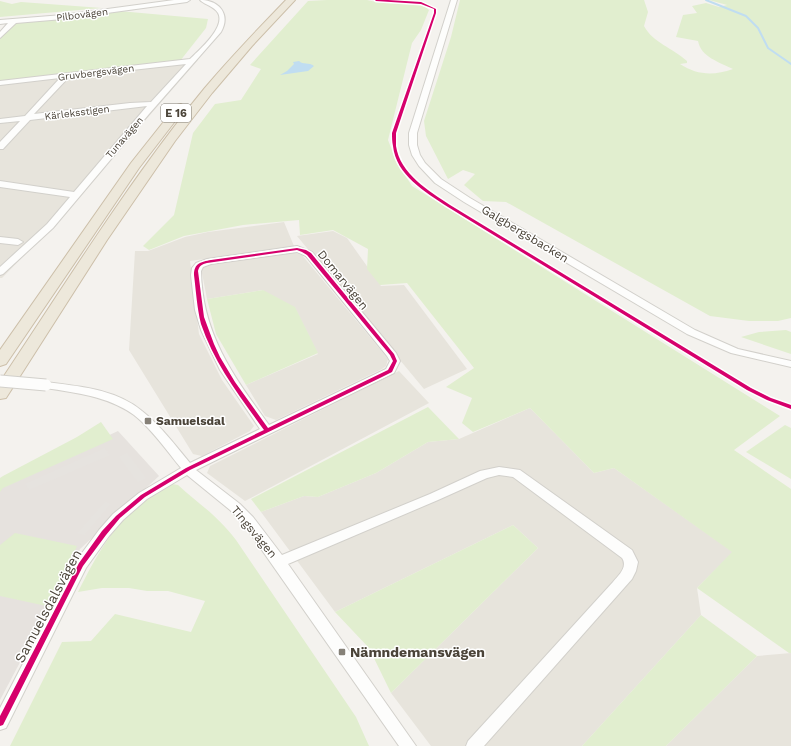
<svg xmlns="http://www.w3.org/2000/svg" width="791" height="746" font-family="'Work Sans',sans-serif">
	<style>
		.residential { fill: #e7e4dc }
		.industrial { fill: #e6e2de }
		.green { fill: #e1eecf }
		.parking { fill: #e6e3df }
		.water { fill: #c0ddf1 }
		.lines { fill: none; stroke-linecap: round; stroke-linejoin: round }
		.stream { stroke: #c0ddf1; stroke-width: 2 }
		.minor-casing { stroke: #d2d0cb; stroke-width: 2 }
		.highway-casing { stroke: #ccbfa9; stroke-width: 2 }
		.minor { fill: #fdfdfc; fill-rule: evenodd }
		.highway { fill: #ede8db; fill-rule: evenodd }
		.minor-bridge-casing { stroke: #d2d0cb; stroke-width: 13; stroke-linecap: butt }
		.minor-bridge { stroke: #fdfdfc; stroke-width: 11 }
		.cycleway-casing { stroke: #fff; stroke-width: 3 }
		.cycleway { fill: #d6006c; fill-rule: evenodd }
		.poi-dot { fill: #868178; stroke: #fff; stroke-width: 1.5 }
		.labels { text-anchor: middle; stroke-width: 3; stroke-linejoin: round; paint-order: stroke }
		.far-street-label { font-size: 10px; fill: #4b4439; stroke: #fff }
		.shield { fill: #fff; stroke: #817c74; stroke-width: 1 }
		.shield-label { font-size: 11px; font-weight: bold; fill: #4b4439 }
		.street-label { font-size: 12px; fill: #4b4439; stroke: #fff }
		.poi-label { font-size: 12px; font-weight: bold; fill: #4b4439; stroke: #fff; text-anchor: start }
		.near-street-label { font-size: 14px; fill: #4b4439; stroke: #fff }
		.near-poi-label { font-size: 14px; font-weight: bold; fill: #4b4439; stroke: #fff; text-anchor: start }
	</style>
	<rect width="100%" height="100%" fill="#f4f2ee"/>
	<g class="residential">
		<polygon points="198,60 52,227 2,278 0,278 0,82 180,61"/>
		<polygon points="284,222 294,246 190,261 199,334 222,380 254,426 250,431 202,456 193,454 129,350 135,251 148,251 185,237 208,232"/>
		<polygon points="333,231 347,238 381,286 404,285 467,369 424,389 297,236"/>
		<polygon points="292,252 302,255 388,359 386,366 382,369 276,420 265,416 246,385 318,354 263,290 207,299 201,268 207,264"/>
		<polygon points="399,371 429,403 245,501 207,473 210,466"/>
		<polygon points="530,408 594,473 614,468 733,552 697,588 701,615 582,746 431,746 391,693 538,548 513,525 335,612 261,512 304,496 318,497 376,473 428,442 459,439"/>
		<polygon points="791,653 791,746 666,746 757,656"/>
	</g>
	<polygon class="industrial" points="118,431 159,476 80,549 0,700 0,486"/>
	<g class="green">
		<polygon points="327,0 367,0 376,2 401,3 423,5 429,10 421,30 412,43 388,140 396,161 412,186 780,416 734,450 791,489 791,653 789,653 697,588 732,552 614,468 594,473 530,408 473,432 462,423 472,398 446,387 474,368 407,283 380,285 367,269 368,249 333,230 300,235 299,220 243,225 184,236 149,250 143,246 174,215 193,133 215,104 241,100 261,69 250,65 308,1"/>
		<path d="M 460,0 L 644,0 L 648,12 L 644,26 C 653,43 673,48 687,61 L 687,63 L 680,64 C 697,75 713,76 733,69 C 719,62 701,57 698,41 L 676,37 L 683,15 L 697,13 L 692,6 L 706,3 L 719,7 L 727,5 L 709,0 L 791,0 L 791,318 L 778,321 L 749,321 L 710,316 L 506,202 L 483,201 L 464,185 L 475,174 L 463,170 L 448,179 L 426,136 L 424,121 L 451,37 Z"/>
		<polygon points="0,1 12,4 21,2 102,8 0,17"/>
		<polygon points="119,11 208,19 206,28 180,61 0,82 0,39 12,26 18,22"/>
		<polygon points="263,290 295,307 318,353 246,385 216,334 207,299"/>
		<polygon points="786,330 791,332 791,354 741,337 759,332"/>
		<polygon points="428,407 459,439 428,442 376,473 318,497 304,496 261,512 251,499"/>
		<polygon points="101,422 113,439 3,488 0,492 0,478 3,476 77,437"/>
		<polygon points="785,425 791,428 791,479 746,452"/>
		<path d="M 172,484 L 178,485 C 200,505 217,515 236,540 L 356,717 L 369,746 L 10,746 L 62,642 L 91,641 L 115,614 L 191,632 L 205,601 L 168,591 L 147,591 L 129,588 L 102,588 L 78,592 C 104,541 120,513 172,484 Z"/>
		<polygon points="513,525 538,548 391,693 369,648 335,612"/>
		<polygon points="15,533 77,546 51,607 0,596 0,545"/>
		<polygon points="701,615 757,656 666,746 582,746"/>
	</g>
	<g class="parking">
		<polygon points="105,448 110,455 29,490 25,484"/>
		<polygon points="127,453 146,478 138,482 119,457"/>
		<polygon points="105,501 111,504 85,535 77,533"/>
	</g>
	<path class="water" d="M 299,61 C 303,65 309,62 314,66 L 308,71 L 280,75 L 287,71 L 294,64 L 293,62 Z"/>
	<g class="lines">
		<polyline class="stream" points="706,0 746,16 758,28 768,48 791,64"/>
		<defs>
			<g id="minor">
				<polygon points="174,0 190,0 187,2 63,19 16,23 0,38 0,32 8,23 0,24 0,20 63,15"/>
				<path d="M 200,0 C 219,0 231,14 221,32 L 149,114 L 53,228 L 3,274 L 0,275 L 0,267 L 47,224 L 70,197 L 0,187 L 0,181 L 74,192 L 147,106 L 30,120 L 3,149 L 0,149 L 0,142 L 20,121 L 0,123 L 0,119 L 25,116 L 60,78 L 0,85 L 0,81 L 190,59 C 199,50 226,27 218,13 C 214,6 205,5 200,0 ZM 186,64 L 151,102 L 130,103 L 34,114 L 69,77 Z"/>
				<polygon points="451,0 457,0 417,133 417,145 420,155 425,163 441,179 470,198 695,330 738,349 791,361 791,367 731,353 687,334 464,202 435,183 419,166 412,155 409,145 409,133"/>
				<polygon points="0,237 18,239 23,242 18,245 0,243"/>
				<path d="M 297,246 L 312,252 L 396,353 L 400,361 L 394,373 L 196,470 L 240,504 L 253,517 L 282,555 L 430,494 L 480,471 L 499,467 L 520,470 L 632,550 L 638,562 L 636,571 L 632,579 L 484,746 L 466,746 L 468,741 L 613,582 C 619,575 628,567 622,558 L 513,477 L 499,475 L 487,478 L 438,500 L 288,564 L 416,746 L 399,746 L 243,523 L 230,510 L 187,475 L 147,499 L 123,520 L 109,536 L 86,568 L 6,728 L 0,730 L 0,708 L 76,561 L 99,530 L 113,514 L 139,493 L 181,468 C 166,450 152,429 134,415 C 108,396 76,393 46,388 L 42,387 L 40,385 L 42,383 L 46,382 C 78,386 116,389 142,411 C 161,426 175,445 190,463 L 260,429 L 220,370 L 201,330 L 195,310 L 191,275 L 192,268 L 196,263 L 207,259 ZM 297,252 L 306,256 L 387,356 L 390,361 L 386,369 L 269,425 C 234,377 202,334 201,271 L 203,267 L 211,264 Z"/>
			</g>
			<g id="highway">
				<path d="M 286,0 L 295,0 L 252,46 L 212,93 L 175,141 L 107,240 L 6,398 L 0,399 L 0,382 C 66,283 129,181 204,89 C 230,58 258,29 286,0 Z"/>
				<polygon points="181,104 186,107 139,168 6,364 0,366 0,350 131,163 177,105"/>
			</g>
		</defs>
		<use href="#minor" class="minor-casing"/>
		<use href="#highway" class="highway-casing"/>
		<use href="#minor" class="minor"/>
		<use href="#highway" class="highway"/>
		<defs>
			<polyline id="minor-bridge" points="0,381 46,385"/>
		</defs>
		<use href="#minor-bridge" class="minor-bridge-casing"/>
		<use href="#minor-bridge" class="minor-bridge"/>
		<defs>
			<g id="cycleway">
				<path d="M 375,0 L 388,0 L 421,2 L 436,9 L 436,13 L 396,133 C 396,137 396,142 396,146 C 400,174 429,191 450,205 L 751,388 L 771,398 L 791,405 L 791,409 L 767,400 L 747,390 L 448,207 C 425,192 396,175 393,146 C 392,142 392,137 392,133 L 434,13 L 434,9 L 421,4 L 376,1 Z"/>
				<path d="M 297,248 L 306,250 L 311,253 L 394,354 L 397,361 L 392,372 L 382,377 L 190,470 L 145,497 L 120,518 L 106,535 L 83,566 L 3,725 L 0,726 L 0,716 L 79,563 L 102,531 L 116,516 L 141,495 L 186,468 L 264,430 C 240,397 214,363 201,324 C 197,308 196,291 194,275 C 194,263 201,262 211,260 ZM 297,250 L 302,252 L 307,255 L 390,355 L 393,361 L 388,370 L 268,428 L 235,382 L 220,357 L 214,344 L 204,317 L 198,271 C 199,266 202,264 207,263 Z"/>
			</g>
		</defs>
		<use href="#cycleway" class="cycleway-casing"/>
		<use href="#cycleway" class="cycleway"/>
	</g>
	<g class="poi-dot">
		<rect x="144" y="417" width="8" height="8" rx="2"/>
		<rect x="338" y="648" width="8" height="8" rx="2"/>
	</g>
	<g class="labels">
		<g class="far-street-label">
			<text transform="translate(82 14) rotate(-7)" y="4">Pilbovägen</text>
			<text transform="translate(96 72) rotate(-7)" y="4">Gruvbergsvägen</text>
			<text transform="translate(77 112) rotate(-7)" y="4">Kärleksstigen</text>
			<text transform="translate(124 137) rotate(-49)" y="4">Tunavägen</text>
		</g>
		<rect class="shield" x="161" y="104" width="30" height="18" rx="3"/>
		<g class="shield-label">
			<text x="176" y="117">E 16</text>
		</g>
		<g class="street-label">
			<text transform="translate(525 234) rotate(31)" y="4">Galgbergsbacken</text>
			<text transform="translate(343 280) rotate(51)" y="4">Domarvägen</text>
			<text transform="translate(254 532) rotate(50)" y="4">Tingsvägen</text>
		</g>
		<g class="poi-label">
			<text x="156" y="425">Samuelsdal</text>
		</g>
		<g class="near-street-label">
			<text transform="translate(48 606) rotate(-62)" y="5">Samuelsdalsvägen</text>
		</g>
		<g class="near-poi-label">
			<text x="350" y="657">Nämndemansvägen</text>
		</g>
	</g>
</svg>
